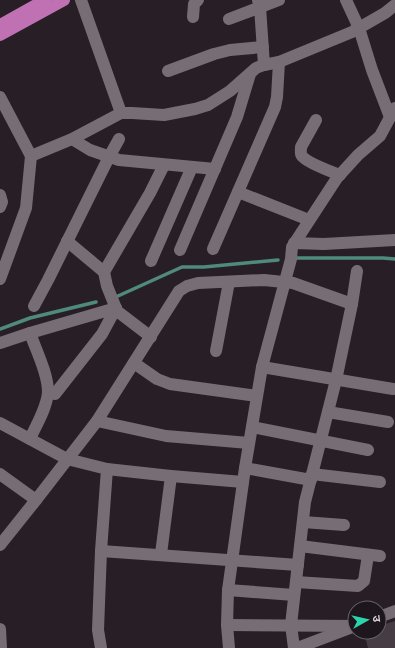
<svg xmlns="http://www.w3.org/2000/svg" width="395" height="648" font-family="Merriweather,'Noto Sans Devanagari',serif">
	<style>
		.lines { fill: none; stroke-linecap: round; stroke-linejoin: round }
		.stream { stroke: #4f8a7c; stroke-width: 3.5 }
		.building { fill: #453d43 }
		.minor { stroke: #776e75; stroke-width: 12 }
		.highway { stroke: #c071b3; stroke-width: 12 }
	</style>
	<rect width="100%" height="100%" fill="#271f25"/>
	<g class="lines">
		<g class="stream">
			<polyline points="297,258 383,258 395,259"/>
			<polyline points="118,296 182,267 204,267 278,260"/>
			<polyline points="0,329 30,318 96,302"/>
		</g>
	</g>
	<polygon class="building" points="395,621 395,648 368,648 365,636 371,635 371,632 379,632 379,626"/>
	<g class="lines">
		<g class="minor">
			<polyline points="81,0 121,113"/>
			<polyline points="258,0 260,7 264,65"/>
			<polyline points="346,0 359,28 372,70 390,117"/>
			<polyline points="193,17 194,4 198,0"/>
			<polyline points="229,19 279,0"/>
			<polyline points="168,71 214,54 230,50 263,47"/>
			<polyline points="0,97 31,156 72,139 121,113 132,113 164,115 195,109 208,105 230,91 256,68 264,65 279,62 352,32 385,13 395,5"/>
			<path d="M 316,120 L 301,147 C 301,150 300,154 302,156 C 306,162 332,172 340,175"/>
			<polyline points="72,139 90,150 119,160 215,169"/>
			<polyline points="238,192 309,220"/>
			<polyline points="0,195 2,202 0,207"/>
			<polyline points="67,241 104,272 107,286 117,311 151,337"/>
			<polyline points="294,243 324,244 395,240"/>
			<polyline points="213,249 275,107 277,97 279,62"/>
			<polyline points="180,250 237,117 250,74"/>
			<polyline points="151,261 192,167"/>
			<polyline points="104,272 150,193 164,165"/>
			<polyline points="0,279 26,208 31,156"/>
			<polyline points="34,306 48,280 109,157 119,139"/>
			<path d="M 30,333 C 36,350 48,374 48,392 C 47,408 36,425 30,439"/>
			<polyline points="0,343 30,333 116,308"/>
			<polyline points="216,351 229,282"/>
			<polyline points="134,363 157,379 170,384 257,396"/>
			<polyline points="262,367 393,389"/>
			<polyline points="55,394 102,334 116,308"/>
			<polyline points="328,412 388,422"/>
			<polyline points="97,421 166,436 249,443"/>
			<polyline points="0,423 67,459 107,469 101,551 98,630 101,648"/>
			<polyline points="252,427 368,450"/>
			<polyline points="245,468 311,480"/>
			<polyline points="107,469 171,476 243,482"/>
			<polyline points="0,474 36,500"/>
			<polyline points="312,474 380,482"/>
			<polyline points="303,522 344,525"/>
			<polyline points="0,545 36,500 97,421 179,291 187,286 198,283 264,280 293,283 352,304"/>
			<polyline points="300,546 380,556"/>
			<polyline points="101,551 298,565"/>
			<polyline points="161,554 171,476"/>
			<polyline points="296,582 358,586 364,581 368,555"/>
			<polyline points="228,590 294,595"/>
			<polyline points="379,617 395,611"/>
			<polyline points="227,625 355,626"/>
			<polyline points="0,629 1,648"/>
			<polyline points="229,648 227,625 228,590 245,468 262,367 291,259 292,247 337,178 358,155 380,136 395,108"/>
			<polyline points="294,648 291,625 305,502 336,380 352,304 357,271"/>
			<polyline points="297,648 350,628"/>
		</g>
		<g class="highway">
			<polyline points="0,25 45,0"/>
			<polyline points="0,35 64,0"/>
		</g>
	</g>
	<g transform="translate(367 620) rotate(82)"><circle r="19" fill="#1d161c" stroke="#686267"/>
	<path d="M0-3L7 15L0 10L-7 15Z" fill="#2bd5ac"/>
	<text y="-6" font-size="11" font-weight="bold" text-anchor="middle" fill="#d9d4d8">उ</text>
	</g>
</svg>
